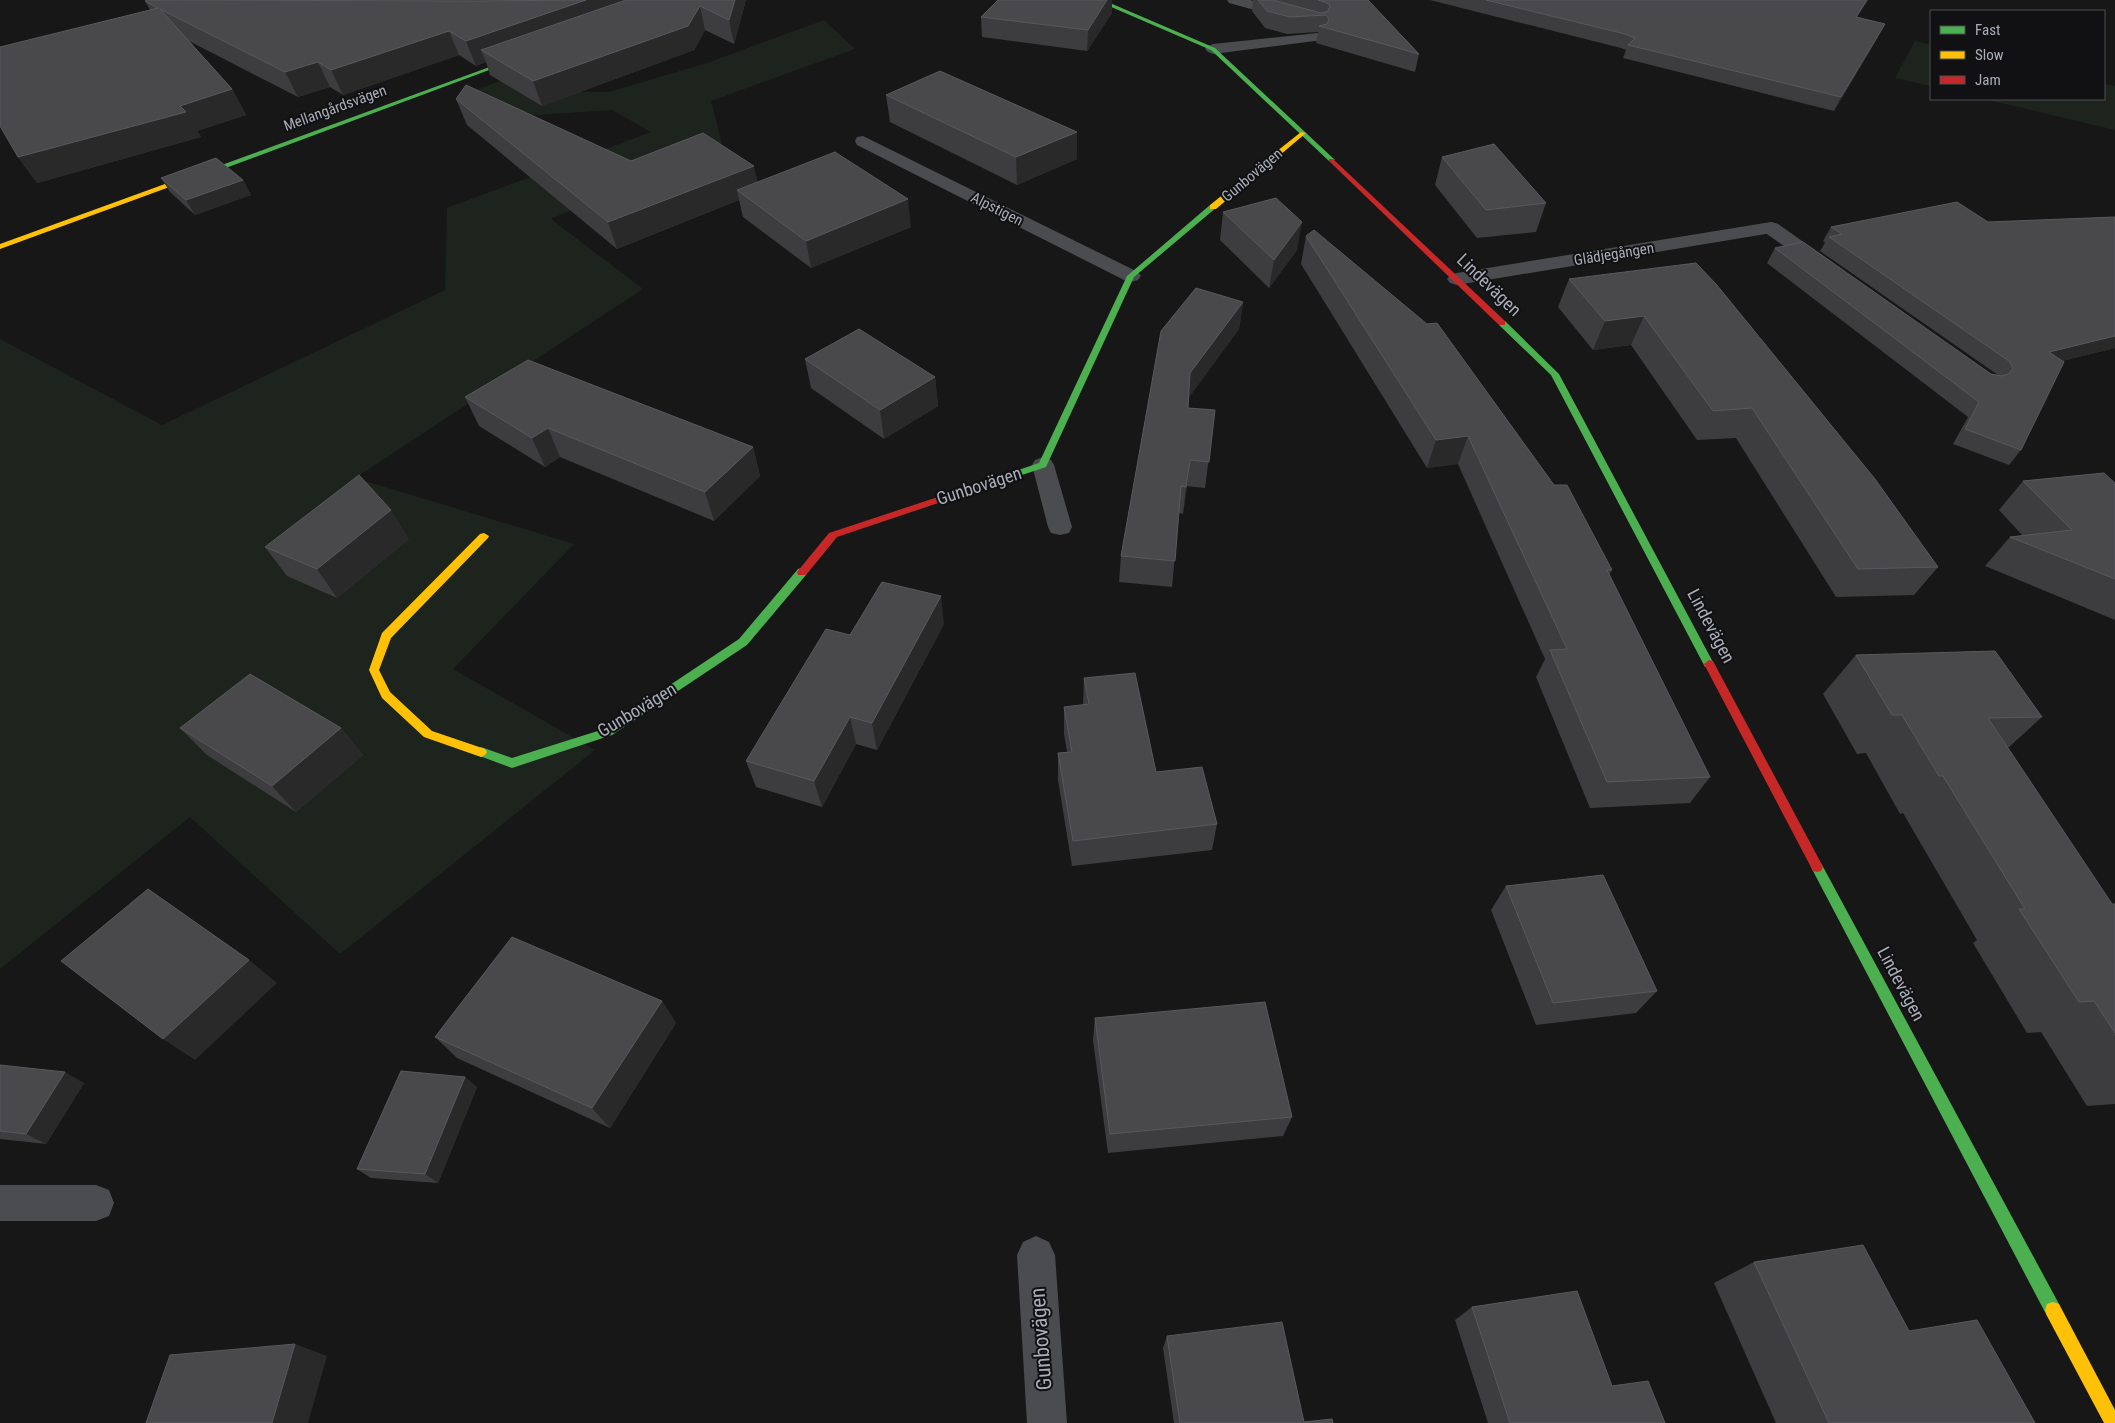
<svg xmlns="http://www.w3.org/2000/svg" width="2115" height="1423" font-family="'Roboto Condensed',sans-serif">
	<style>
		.green { fill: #1d241e }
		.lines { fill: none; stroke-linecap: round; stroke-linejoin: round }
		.lane { fill: #4b4c50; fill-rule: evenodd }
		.street { fill: #4b4c50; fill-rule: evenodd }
		.fast { fill: #4caf50; fill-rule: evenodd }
		.slow { fill: #ffc107; fill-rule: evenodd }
		.jam { fill: #c62828; fill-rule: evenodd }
		.wall { fill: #3d3d3f }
		.shaded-wall { fill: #29292a }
		.building { fill: #49494c; stroke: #58595d }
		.labels { text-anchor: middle; stroke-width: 4; stroke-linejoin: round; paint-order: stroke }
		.far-street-label { font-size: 15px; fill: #a8adb8; stroke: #111113 }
		.street-label { font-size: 18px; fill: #a8adb8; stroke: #111113 }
		.near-street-label { font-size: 21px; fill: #a8adb8; stroke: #111113 }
	</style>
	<rect width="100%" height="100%" fill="#171717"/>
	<g class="green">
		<polygon points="824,20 855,49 711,101 722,144 551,219 643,289 355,478 574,544 453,669 595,750 340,954 190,817 0,969 0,339 162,425 445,290 447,208 651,132 612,110 464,120 459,96 522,73 582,92 609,92 707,63"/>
		<polygon points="1915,41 1931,45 1931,86 1895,78"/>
		<polygon points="2104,84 2115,86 2115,130 1984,99 2104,99"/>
	</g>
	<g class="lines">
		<g class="lane">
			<polygon points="1227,0 1250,0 1293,12 1295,15 1293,18 1288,19 1229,3"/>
			<polygon points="1318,33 1323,34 1325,37 1323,40 1213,54 1208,52 1205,49 1208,46 1213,44"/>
			<polygon points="1771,222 1778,224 1832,262 1835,266 1832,270 1825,272 1818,270 1764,232 1762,228 1764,224"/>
			<polygon points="1036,1236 1049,1242 1055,1255 1067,1423 1027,1423 1017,1255 1023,1242"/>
		</g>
		<g class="street">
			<polygon points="863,136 1138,272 1141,276 1138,280 1131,282 1124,280 857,145 855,141 857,137"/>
			<polygon points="1771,222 1778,224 1780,228 1778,232 1457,285 1450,283 1447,279 1450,275 1457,273"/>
			<polygon points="1043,457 1051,460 1054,465 1072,527 1069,533 1060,535 1051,533 1048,527 1032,465 1035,460"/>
			<polygon points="0,1185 96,1185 109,1190 114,1203 109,1216 96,1221 0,1221"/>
		</g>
		<g class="fast">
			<polygon points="1095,0 1103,0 1215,48 1335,160 1329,161 1211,50"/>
			<polygon points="522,55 527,56 204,176 197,174"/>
			<polygon points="1210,205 1217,207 1134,277 1046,467 959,496 953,496 953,492 1039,463 1127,276"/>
			<polygon points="1499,321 1505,321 1559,374 1714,664 1713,667 1705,667 1551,375 1499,325"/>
			<polygon points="802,568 806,569 807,572 806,575 747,645 612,735 512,768 477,755 475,752 477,749 481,747 512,758 604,729 739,639 798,569"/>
			<polygon points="1817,862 1821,863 2059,1304 2061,1310 2059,1316 2053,1318 2047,1316 1813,871 1811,867 1813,863"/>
		</g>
		<g class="slow">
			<polygon points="1301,132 1306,133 1216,209 1210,209 1210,205"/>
			<polygon points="198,172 205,174 0,249 0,244"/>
			<polygon points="484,533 489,536 488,538 391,638 379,670 390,692 432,731 485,749 487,752 485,755 481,757 424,737 382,698 369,670 382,633 480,534"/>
			<polygon points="2053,1302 2059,1304 2115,1410 2115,1423 2104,1423 2047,1316 2045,1310 2047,1304"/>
		</g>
		<g class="jam">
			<polygon points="1329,159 1333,159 1505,321 1505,325 1499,325 1329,161"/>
			<polygon points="956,491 959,492 959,496 837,537 806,575 798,575 797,572 829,533"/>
			<polygon points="1709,660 1713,661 1821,863 1823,867 1821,871 1817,872 1813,871 1704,664"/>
		</g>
	</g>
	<g class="wall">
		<polygon points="480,0 746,0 734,44 705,30 694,50 542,106 490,75 486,62 476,66 459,55 343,95 330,87 298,97 189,41 232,89 246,115 197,131 201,137 37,183 18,157 150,10 145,1"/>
		<polygon points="998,0 1112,0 1112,13 1087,51 982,37 981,17"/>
		<polygon points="1253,0 1368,0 1419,54 1415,72 1316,43 1318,32 1287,34 1265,28 1252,11"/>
		<polygon points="1430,0 1868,0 1857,17 1878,37 1834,111 1623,58 1626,50 1621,48"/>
		<polygon points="886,95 1077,132 1077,159 1017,185 890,122"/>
		<polygon points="456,99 631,161 758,182 911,227 811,268 743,217 739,200 617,249 467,125"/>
		<polygon points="1442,157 1546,203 1536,232 1477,238 1435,185"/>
		<polygon points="161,178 243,180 251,195 195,215 170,192"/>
		<polygon points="1223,212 1297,250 1269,288 1220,240"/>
		<polygon points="2115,217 2115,348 2062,361 2021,450 2009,465 1953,444 1968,417 1767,263 1775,248 1991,374 1998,375 1820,251 1825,243 1823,241 1831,227 1988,222"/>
		<polygon points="1306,236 1612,570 1609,575 1710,777 1690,803 1590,808 1536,677 1545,659 1458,464 1427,468 1301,264"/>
		<polygon points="1696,263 1938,567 1914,595 1836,597 1736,438 1697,440 1631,345 1593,350 1558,307 1569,279"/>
		<polygon points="1243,302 1239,329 1188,398 1188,408 1215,410 1205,488 1187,486 1183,514 1179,513 1172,587 1119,582 1121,556 1161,331"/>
		<polygon points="805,359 935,377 938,406 884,439 811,388"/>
		<polygon points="465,397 753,447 760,476 714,521 560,457 545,467 479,426"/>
		<polygon points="2023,481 2115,483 2115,620 1985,566 2010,537 2023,536 1999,510"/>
		<polygon points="409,539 337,598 287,576 265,547"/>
		<polygon points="944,624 877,750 856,744 822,807 756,787 746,761 850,635"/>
		<polygon points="1856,655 2042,717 2008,748 2112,904 2115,904 2115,1104 2087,1106 2041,1032 2027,1033 1973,943 1977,940 1903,813 1900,814 1866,753 1857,754 1823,694"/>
		<polygon points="1084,678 1156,772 1217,824 1212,850 1072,866 1058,780 1058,753 1067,752 1064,734 1064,707 1083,705"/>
		<polygon points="180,728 341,728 363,755 296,812 207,755"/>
		<polygon points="1506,886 1657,991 1636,1013 1536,1025 1491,910"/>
		<polygon points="662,1001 676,1023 610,1128 457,1058 435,1037"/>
		<polygon points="1095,1018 1292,1117 1283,1136 1108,1153 1093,1040"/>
		<polygon points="0,1065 84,1083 46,1144 0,1139"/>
		<polygon points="477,1087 438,1183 371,1178 357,1169"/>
		<polygon points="1754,1262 1909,1331 2035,1423 1776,1423 1714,1283"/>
		<polygon points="1472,1307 1612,1386 1665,1423 1488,1423 1455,1320"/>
		<polygon points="1167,1336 1304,1422 1333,1423 1174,1423 1163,1348"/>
	</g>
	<g class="shaded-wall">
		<polygon points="586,0 661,0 481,50 486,62 476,66 466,41"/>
		<polygon points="735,0 746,0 734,44 729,20"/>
		<polygon points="1107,0 1112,0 1112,13 1087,51 1088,30"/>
		<polygon points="1867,0 1868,0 1849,30 1856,17"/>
		<polygon points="700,6 705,30 694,50 542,106 533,81"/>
		<polygon points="1885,24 1878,37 1834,111 1841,97"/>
		<polygon points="449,31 459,55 343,95 331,70"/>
		<polygon points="318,62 330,87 298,97 285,72"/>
		<polygon points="232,89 246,115 197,131 201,137 37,183 18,157"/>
		<polygon points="1077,132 1077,159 1017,185 1016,157"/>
		<polygon points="754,166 760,192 737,190 739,200 617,249 608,222"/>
		<polygon points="243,180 251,195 195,215 186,200"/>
		<polygon points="908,199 911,227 811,268 806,241"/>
		<polygon points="1302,222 1297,250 1269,288 1274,260"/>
		<polygon points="1243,302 1239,329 1188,399 1190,373"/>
		<polygon points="1644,316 1631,345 1593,350 1605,321"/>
		<polygon points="2115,336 2115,348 2038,367 2049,352"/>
		<polygon points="935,377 938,406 884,439 880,410"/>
		<polygon points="548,428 560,457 545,467 532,438"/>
		<polygon points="1468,436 1458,464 1427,468 1436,440"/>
		<polygon points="753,447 760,476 714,521 705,492"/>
		<polygon points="1190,460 1187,486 1183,514 1186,487"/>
		<polygon points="391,510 409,539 337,598 317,569"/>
		<polygon points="941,596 944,624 877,750 872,723"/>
		<polygon points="850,717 856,744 822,807 814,781"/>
		<polygon points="341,728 363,755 296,812 272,786"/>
		<polygon points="249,960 277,983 195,1060 163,1039"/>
		<polygon points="662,1001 676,1023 610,1128 592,1108"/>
		<polygon points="65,1072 84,1083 46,1144 26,1134"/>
		<polygon points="465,1077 477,1087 438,1183 425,1174"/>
		<polygon points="295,1344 327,1356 308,1423 272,1423"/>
	</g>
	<g class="building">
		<polygon points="148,0 478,1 586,0 466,41 449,31 331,70 318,62 285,72 160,9 232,89 180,106 186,112 18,157 0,126 0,47 158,8 145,1"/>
		<polygon points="626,0 735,0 729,20 700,6 688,26 533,81 481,50"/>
		<polygon points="998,0 1107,0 1088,30 981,17"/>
		<polygon points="1258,0 1273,0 1321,13 1328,11 1330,6 1327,3 1318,0 1368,0 1419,54 1319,26 1327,24 1329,19 1326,15 1290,17 1267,11"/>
		<polygon points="1486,0 1867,0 1856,17 1885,24 1841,97 1628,45 1635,38 1625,34"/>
		<polygon points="940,71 1077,132 1016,157 886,95"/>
		<polygon points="466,85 631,161 703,133 754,166 608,222 456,99"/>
		<polygon points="1494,144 1546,203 1486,210 1442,157"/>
		<polygon points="835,152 908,199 806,241 737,190"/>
		<polygon points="216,158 243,180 186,200 161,178"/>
		<polygon points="1276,198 1302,222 1274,260 1223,212"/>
		<polygon points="1957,202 1988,222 2115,217 2115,336 2049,352 2064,362 2021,450 1965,429 1979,402 1775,248 1803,242 1991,374 2001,376 2009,374 2013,368 2009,361 1829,237 1842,234 1831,227"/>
		<polygon points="1314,230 1427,324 1437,323 1554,485 1567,485 1612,570 1607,570 1710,777 1607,782 1550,650 1567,649 1468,436 1436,440 1306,236"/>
		<polygon points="1696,263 1716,284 1875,479 1938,567 1858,569 1752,408 1713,411 1644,316 1605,321 1569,279"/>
		<polygon points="1196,288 1243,302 1190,373 1188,408 1215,410 1209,462 1190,460 1186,487 1181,486 1175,561 1121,556 1161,331"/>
		<polygon points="859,329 935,377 880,410 805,359"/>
		<polygon points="528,360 753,447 705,492 548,428 532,438 465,397"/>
		<polygon points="2104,473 2115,483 2115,579 2010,537 2072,530 2023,481"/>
		<polygon points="359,475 391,510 317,569 265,547"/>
		<polygon points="882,582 941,596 872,723 850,717 814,781 746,761 826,629 850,635"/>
		<polygon points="1995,651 2042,717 1988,718 2112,904 2115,904 2115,1033 2094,1001 2079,1002 2019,909 2025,909 1943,776 1939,776 1902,715 1892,715 1856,655"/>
		<polygon points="1135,673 1156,772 1202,767 1217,824 1073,841 1058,753 1072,752 1064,707 1089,704 1084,678"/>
		<polygon points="250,674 341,728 272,786 180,728"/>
		<polygon points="1603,875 1657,991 1553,1003 1506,886"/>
		<polygon points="148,889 249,960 163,1039 61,961"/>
		<polygon points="512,937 662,1001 592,1108 435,1037"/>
		<polygon points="1265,1002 1292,1117 1110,1134 1095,1018"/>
		<polygon points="0,1065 65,1072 26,1134 0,1131"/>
		<polygon points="401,1071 465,1077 425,1174 357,1169"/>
		<polygon points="1863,1245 1909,1331 1977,1320 2035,1423 1829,1423 1754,1262"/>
		<polygon points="1577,1291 1612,1386 1648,1381 1665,1423 1510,1423 1472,1307"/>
		<polygon points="1282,1322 1304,1422 1332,1419 1333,1423 1180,1423 1167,1336"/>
		<polygon points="295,1344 272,1423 146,1423 170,1355"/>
	</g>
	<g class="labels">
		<g class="far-street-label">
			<text transform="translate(335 108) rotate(-20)" y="5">Mellangårdsvägen</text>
			<text transform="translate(1252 175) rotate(-40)" y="5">Gunbovägen</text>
			<text transform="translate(997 209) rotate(27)" y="5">Alpstigen</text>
			<text transform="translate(1614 254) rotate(-9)" y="5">Glädjegången</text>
		</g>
		<g class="street-label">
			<text transform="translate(1489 285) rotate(44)" y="6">Lindevägen</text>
			<text transform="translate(979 486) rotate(-18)" y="6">Gunbovägen</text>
			<text transform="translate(1711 626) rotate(62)" y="6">Lindevägen</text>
			<text transform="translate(637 710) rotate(-31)" y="6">Gunbovägen</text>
			<text transform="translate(1901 984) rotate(62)" y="6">Lindevägen</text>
		</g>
		<g class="near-street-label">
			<text transform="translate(1041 1339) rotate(-94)" y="7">Gunbovägen</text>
		</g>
	</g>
	<rect x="1930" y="10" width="175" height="90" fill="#111113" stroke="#4d4f55"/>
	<rect x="1940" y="26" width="25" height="8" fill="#4caf50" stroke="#4d4f55"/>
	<text x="1975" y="35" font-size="15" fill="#a8adb8">Fast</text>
	<rect x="1940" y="51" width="25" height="8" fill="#ffc107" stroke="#4d4f55"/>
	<text x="1975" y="60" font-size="15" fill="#a8adb8">Slow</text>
	<rect x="1940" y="76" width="25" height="8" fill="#c62828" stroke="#4d4f55"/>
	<text x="1975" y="85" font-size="15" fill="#a8adb8">Jam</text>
</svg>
